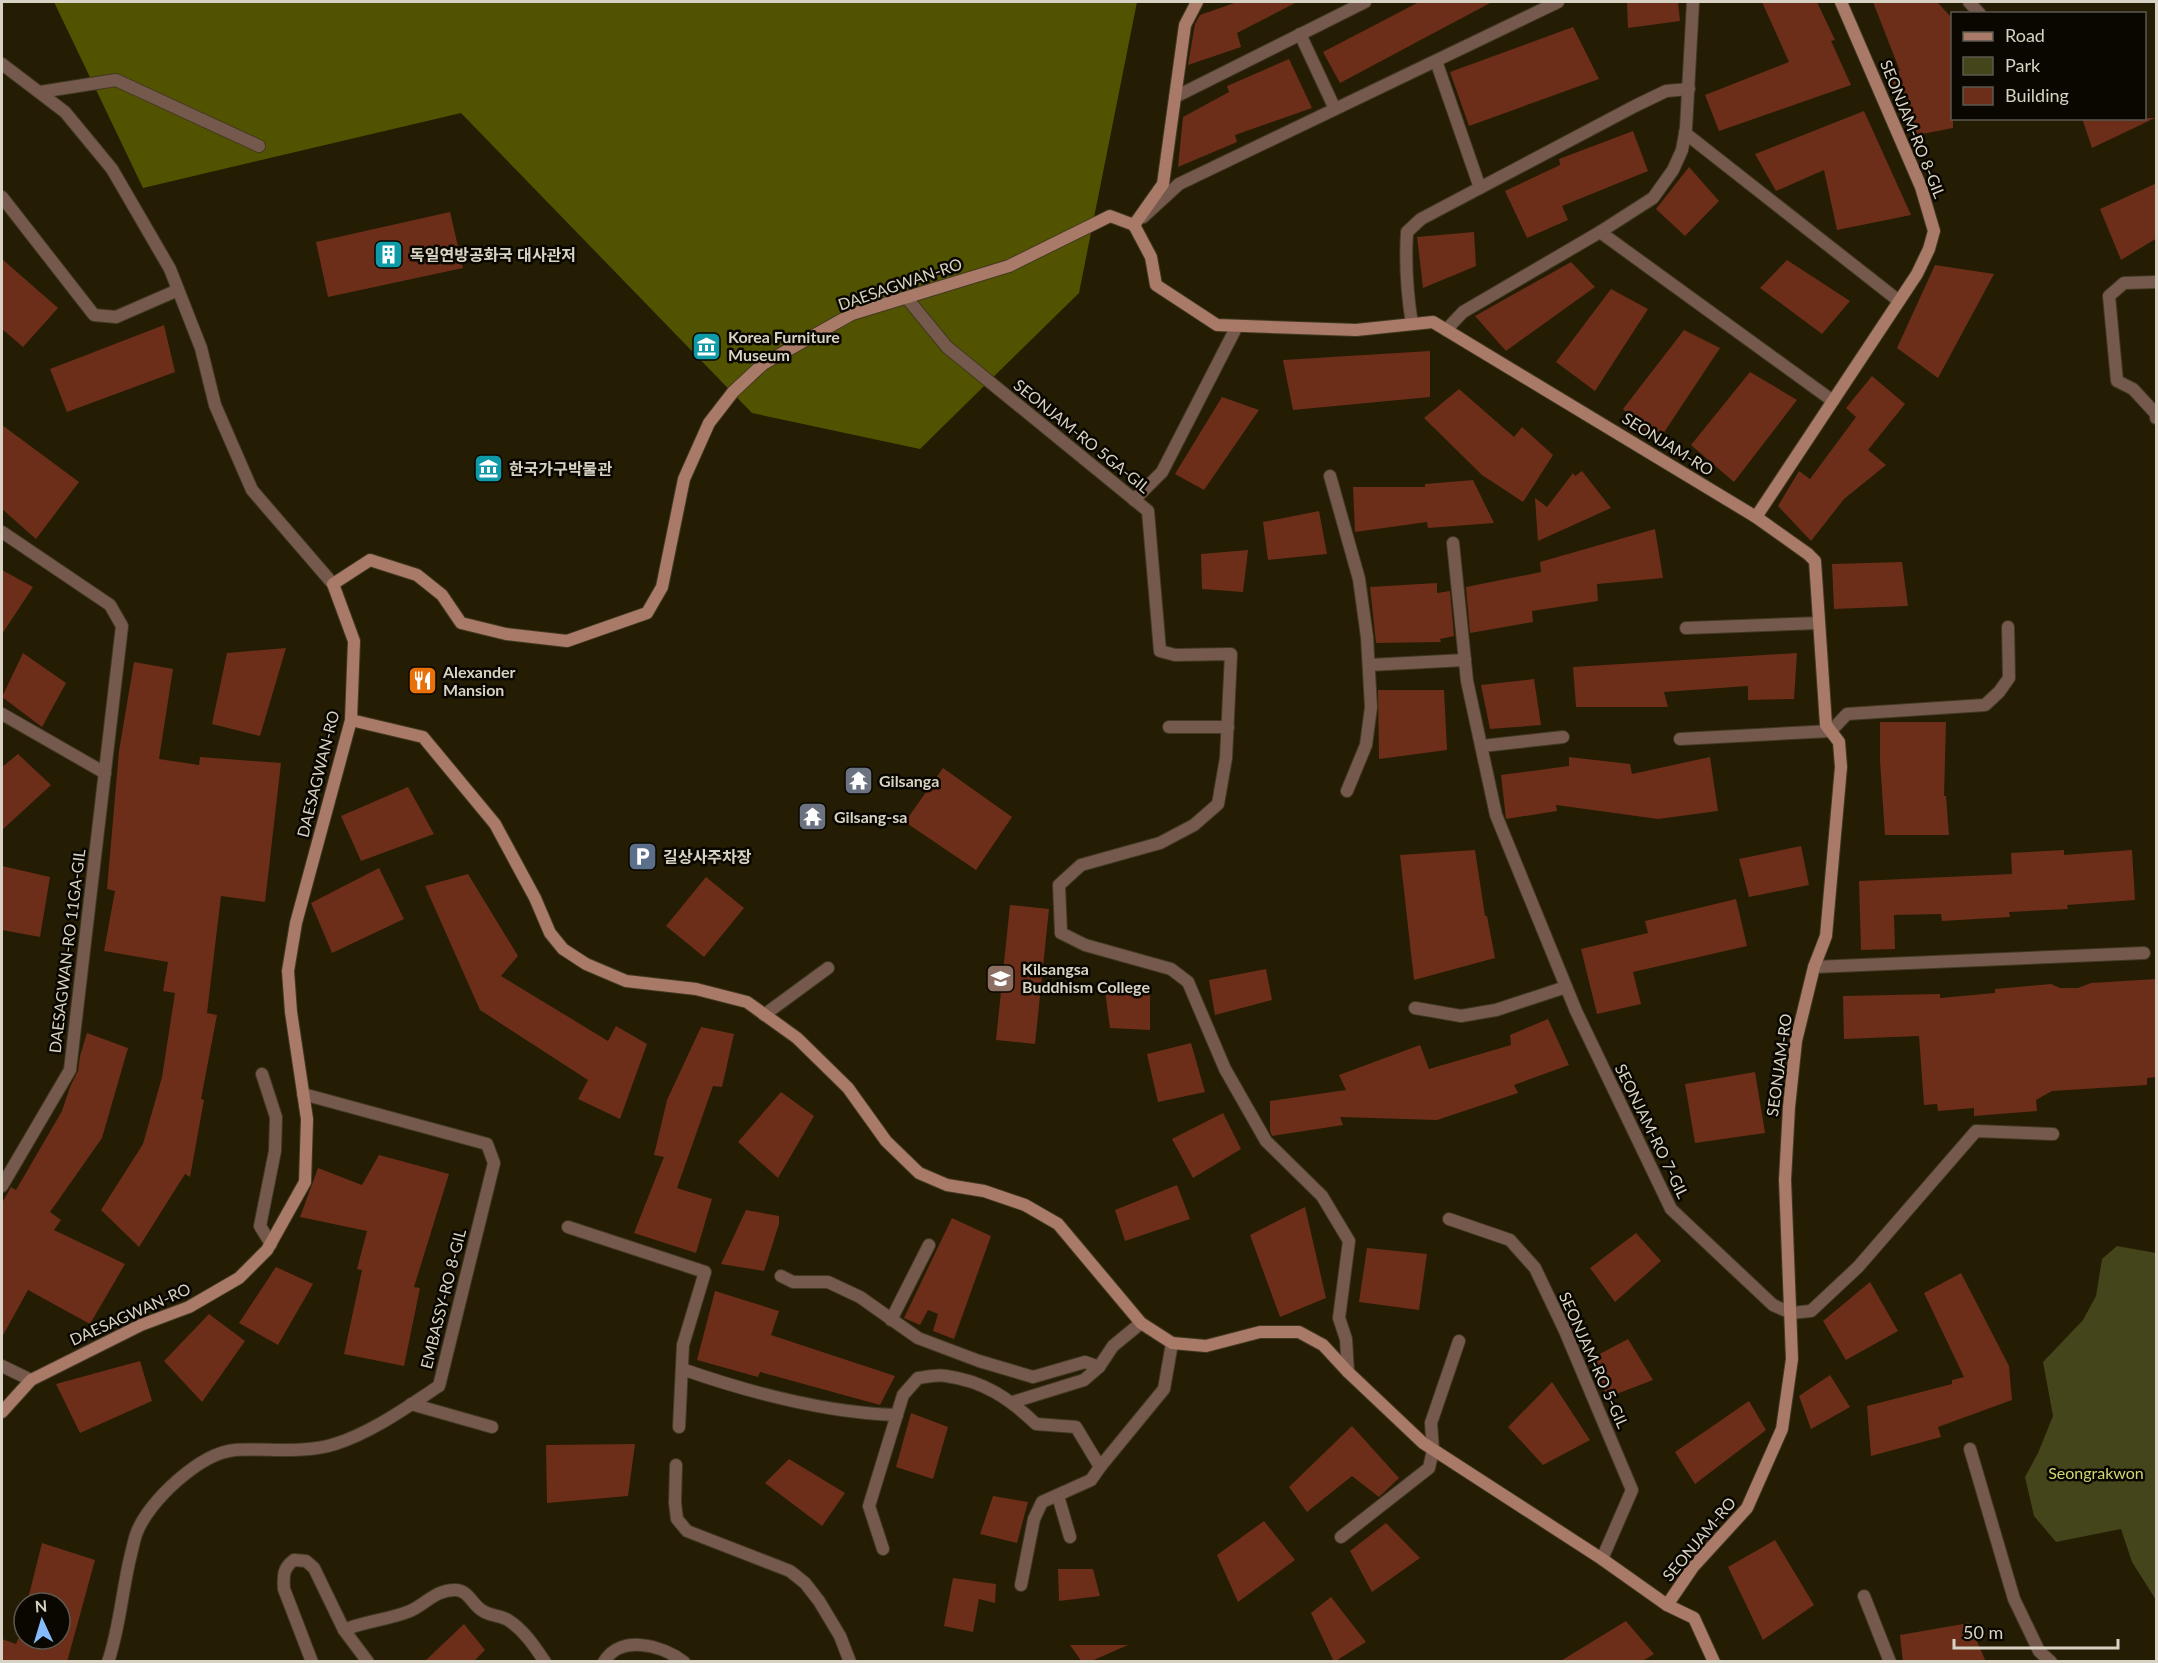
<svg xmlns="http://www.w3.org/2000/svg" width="2158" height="1663" font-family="Lato,'Noto Sans KR',sans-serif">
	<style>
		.green { fill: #44451b }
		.forest { fill: #525300 }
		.building { fill: #6c2e18 }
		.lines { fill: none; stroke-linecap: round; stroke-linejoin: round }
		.street-casing { stroke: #413922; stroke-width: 14 }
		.secondary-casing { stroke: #413922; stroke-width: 14 }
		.street { stroke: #76594d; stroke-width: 12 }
		.secondary { stroke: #a97a67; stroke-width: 12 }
		.labels { text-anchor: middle; stroke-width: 5; stroke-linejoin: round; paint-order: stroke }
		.street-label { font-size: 16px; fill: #d7d2c3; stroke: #0a0701 }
		.poi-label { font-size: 16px; font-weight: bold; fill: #d7d2c3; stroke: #0a0701; text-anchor: start }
		.park-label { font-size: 16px; fill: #d2d671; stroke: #0a0701 }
	</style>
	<rect width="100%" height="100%" fill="#241c03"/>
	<polygon class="green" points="2117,1246 2156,1253 2156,1600 2132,1562 2121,1529 2056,1542 2034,1516 2025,1477 2038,1453 2053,1416 2043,1362 2083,1320 2096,1296 2102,1259"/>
	<polygon class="forest" points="54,2 1137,2 1079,293 920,449 752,413 461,113 143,188"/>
	<g class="building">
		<polygon points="1237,2 1297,2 1237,33 1241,47 1188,65 1195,24 1200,15"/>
		<polygon points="1419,2 1492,2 1340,83 1323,52"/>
		<polygon points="1627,2 1678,2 1680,21 1628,28"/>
		<polygon points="1762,2 1817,2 1835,40 1831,41 1851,85 1719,131 1705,95 1789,62"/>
		<polygon points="1873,2 1937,2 1953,19 1953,128 1917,135 1888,73 1900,71"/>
		<polygon points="1573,27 1599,79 1469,126 1450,72"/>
		<polygon points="1289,59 1312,108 1235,135 1237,142 1178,167 1183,117 1229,92 1227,86"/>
		<polygon points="1864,111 1911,215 1837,230 1824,170 1776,191 1755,154"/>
		<polygon points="2082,118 2155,118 2092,148"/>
		<polygon points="1633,131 1648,171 1562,206 1568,220 1527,238 1505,191 1560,165 1559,159"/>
		<polygon points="1689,167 1719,201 1685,236 1656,209"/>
		<polygon points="2157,183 2157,238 2121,260 2100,209"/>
		<polygon points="450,212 463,268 328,297 316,242"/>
		<polygon points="1474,232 1476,266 1423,288 1417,237"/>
		<polygon points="2,259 58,308 23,347 2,329"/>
		<polygon points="1787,260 1850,301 1822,334 1760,288"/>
		<polygon points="1571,262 1595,287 1506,351 1475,316"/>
		<polygon points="1935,265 1994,274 1938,378 1897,348"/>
		<polygon points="1611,289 1648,309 1595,391 1556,362"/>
		<polygon points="164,325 175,372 67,412 50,369"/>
		<polygon points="1684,330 1720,348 1657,443 1623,409"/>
		<polygon points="1430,351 1430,397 1293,410 1283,360"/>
		<polygon points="1750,372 1797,400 1734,482 1691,445"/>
		<polygon points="1872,376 1905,404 1868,450 1886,465 1844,499 1811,541 1778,506 1799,471 1810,479 1856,417 1846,408"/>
		<polygon points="1459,389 1514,437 1522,427 1553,455 1523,502 1482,475 1424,418"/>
		<polygon points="1222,397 1259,410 1204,490 1175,474"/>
		<polygon points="2,425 79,482 36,539 2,509"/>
		<polygon points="1582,471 1611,508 1538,541 1535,498 1547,507 1573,473 1575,476"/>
		<polygon points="1473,480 1494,523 1428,528 1427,522 1355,532 1353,487 1425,487 1425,484"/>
		<polygon points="1319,511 1327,554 1268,560 1263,522"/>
		<polygon points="1655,529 1663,578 1597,584 1598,601 1532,611 1533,622 1470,633 1466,587 1541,572 1540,562"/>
		<polygon points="1248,550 1243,592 1202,589 1201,554"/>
		<polygon points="1902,562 1908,606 1834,609 1832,564"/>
		<polygon points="2,570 33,587 2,634"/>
		<polygon points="1437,583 1437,593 1450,591 1454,636 1440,639 1441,642 1376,643 1370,587"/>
		<polygon points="286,648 260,736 212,724 227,653"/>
		<polygon points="23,653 66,683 42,727 2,697"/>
		<polygon points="1797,653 1794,699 1748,700 1748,686 1664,692 1668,707 1576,707 1573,667"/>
		<polygon points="134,662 173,669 159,759 199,765 200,757 281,763 265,902 221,896 207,1013 217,1015 201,1099 204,1100 190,1177 185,1174 139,1247 101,1210 143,1144 162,1077 175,993 163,991 168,962 104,951 115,891 107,889 119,751"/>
		<polygon points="1534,679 1541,725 1490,729 1481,685"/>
		<polygon points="1378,690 1444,690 1447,750 1379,759"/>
		<polygon points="1880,722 1946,722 1944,796 1946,796 1949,835 1885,835 1880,761"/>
		<polygon points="18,754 51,785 2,830 2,767"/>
		<polygon points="1569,757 1630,764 1632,774 1710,757 1718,811 1658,819 1556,805 1557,811 1506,819 1501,775 1569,766"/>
		<polygon points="943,768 1012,817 976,870 905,822"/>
		<polygon points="408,787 434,834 361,861 341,816"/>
		<polygon points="1801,846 1809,885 1749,897 1739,859"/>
		<polygon points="1475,850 1485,916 1487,916 1495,958 1414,980 1400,855"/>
		<polygon points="2064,850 2064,855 2132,850 2135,900 2067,905 2068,909 2009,912 2010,917 1942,921 1941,914 1894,915 1895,949 1861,950 1859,881 2012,874 2011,853"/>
		<polygon points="2,866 50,877 40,937 2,930"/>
		<polygon points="379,868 404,919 332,953 311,903"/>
		<polygon points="468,874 518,956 501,976 608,1041 616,1026 647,1044 620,1119 578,1099 588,1080 480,1010 425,886"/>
		<polygon points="706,877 744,908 704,957 666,926"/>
		<polygon points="1736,899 1747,946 1633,972 1641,1004 1597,1014 1581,949 1648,933 1645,921"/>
		<polygon points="1010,905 1049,909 1035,1044 996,1040"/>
		<polygon points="1266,969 1272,1000 1215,1015 1209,980"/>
		<polygon points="2157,979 2157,1077 2147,1078 2147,1085 2052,1091 2036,1100 2037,1111 1974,1116 1974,1108 1938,1111 1937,1104 1924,1105 1919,1036 1844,1039 1843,996 1940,994 1940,998 1995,993 1995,989 2051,984 2060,988 2078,988 2091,983"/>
		<polygon points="1104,984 1150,984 1150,1030 1110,1028"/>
		<polygon points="1548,1019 1569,1065 1514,1085 1518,1093 1437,1120 1340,1117 1343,1125 1272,1136 1270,1131 1270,1101 1346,1090 1339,1075 1420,1045 1429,1069 1511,1045 1510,1035"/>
		<polygon points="701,1027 734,1034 722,1087 713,1086 677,1188 712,1199 696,1253 634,1233 664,1157 654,1155 667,1100"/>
		<polygon points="87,1033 128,1048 102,1138 50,1212 61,1220 54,1230 125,1264 90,1324 28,1290 2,1337 2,1203 11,1187 16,1190 62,1111 70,1087 78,1071 80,1056"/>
		<polygon points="1191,1043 1205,1092 1158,1102 1147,1054"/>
		<polygon points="1755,1072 1765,1133 1695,1143 1685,1084"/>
		<polygon points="781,1092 814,1116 778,1178 738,1142"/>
		<polygon points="1223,1113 1241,1149 1193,1178 1172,1139"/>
		<polygon points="379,1155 449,1174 414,1287 420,1288 404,1366 344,1354 362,1270 357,1269 367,1231 300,1217 318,1168 362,1185"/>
		<polygon points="1177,1185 1190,1219 1125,1241 1115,1210"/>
		<polygon points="1305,1207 1326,1298 1280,1317 1250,1235"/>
		<polygon points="746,1210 779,1216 779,1224 764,1271 721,1264"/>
		<polygon points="952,1218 991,1236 954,1339 933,1331 938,1314 928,1310 920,1325 904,1318"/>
		<polygon points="1636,1233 1661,1261 1615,1302 1590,1268"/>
		<polygon points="1367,1248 1427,1254 1419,1310 1359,1302"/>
		<polygon points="276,1267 313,1284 278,1345 239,1323"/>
		<polygon points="1961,1273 2009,1366 2012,1400 1938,1427 1941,1437 1871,1456 1867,1406 1952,1384 1952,1380 1964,1377 1924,1293"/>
		<polygon points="1870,1282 1898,1331 1846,1360 1823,1321"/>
		<polygon points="715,1291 779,1311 771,1335 895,1376 880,1405 760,1372 758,1377 697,1360"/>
		<polygon points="209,1314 245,1341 202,1402 164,1361"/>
		<polygon points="1628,1339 1653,1380 1606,1398 1592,1358"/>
		<polygon points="140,1361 152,1401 80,1433 56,1384"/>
		<polygon points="1830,1375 1850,1407 1811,1429 1799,1396"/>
		<polygon points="1552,1382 1590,1440 1543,1465 1508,1427"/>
		<polygon points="1749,1401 1766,1430 1695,1484 1675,1452"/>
		<polygon points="911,1413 948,1427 933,1479 896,1467"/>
		<polygon points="1352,1426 1399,1478 1379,1497 1352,1476 1307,1512 1289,1487"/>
		<polygon points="635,1444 628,1496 547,1503 546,1445"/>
		<polygon points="789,1459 845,1493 822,1526 765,1483"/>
		<polygon points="993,1496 1028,1502 1017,1543 980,1534"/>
		<polygon points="1264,1521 1295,1560 1238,1602 1217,1555"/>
		<polygon points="1386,1523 1420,1558 1372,1592 1350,1551"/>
		<polygon points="1775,1540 1814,1605 1763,1640 1728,1567"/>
		<polygon points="42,1543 95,1560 67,1662 2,1662 2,1639 16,1644 18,1639 60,1639 60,1603 27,1603"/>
		<polygon points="1058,1569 1093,1569 1100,1596 1059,1601"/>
		<polygon points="953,1578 996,1584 995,1603 979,1599 973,1632 944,1626"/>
		<polygon points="1331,1597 1366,1642 1334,1662 1311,1613"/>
		<polygon points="1626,1621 1654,1654 1641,1662 1559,1662"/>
		<polygon points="1969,1623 1986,1662 1903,1662 1900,1635"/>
		<polygon points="464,1624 485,1650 473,1662 424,1662"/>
		<polygon points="1070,1645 1128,1645 1089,1662 1082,1662"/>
	</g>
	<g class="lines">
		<defs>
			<g id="street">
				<polyline points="1969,2 1980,14"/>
				<polyline points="1300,34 1335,109"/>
				<polyline points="1436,61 1480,188"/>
				<polyline points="2,64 65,112 112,169 170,269 201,348 215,405 252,490 333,584"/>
				<polyline points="40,92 116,80 259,146"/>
				<polyline points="1175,97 1365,2"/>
				<polyline points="1685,133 1899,301"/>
				<polyline points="2,197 94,315 116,317 178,290"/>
				<polyline points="1143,217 1179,184 1558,2"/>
				<polyline points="1600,232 1833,401"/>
				<polyline points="2156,282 2124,283 2109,296 2117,381 2133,389 2156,414 2156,418"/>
				<polyline points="906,297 947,347 1148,511 1160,651 1175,655 1231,654 1226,758 1218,804 1194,825 1160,843 1081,865 1059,885 1061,933 1085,945 1171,969 1188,982 1225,1069 1266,1141 1322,1196 1349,1241 1339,1318 1346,1339 1348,1372"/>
				<path d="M 1412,324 C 1407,293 1405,263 1407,232 L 1421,219 L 1635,106 L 1666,91 L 1689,89"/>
				<polyline points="1446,330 1463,312 1600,232 1653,198 1673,170 1682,150 1686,128 1693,2"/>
				<polyline points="1330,476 1359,579 1367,637 1371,707 1366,745 1347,791"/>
				<polyline points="1134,500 1162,472 1237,326"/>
				<polyline points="2,532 110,605 122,626 70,1070 2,1186"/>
				<polyline points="1453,543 1467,681 1496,815 1576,1011 1671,1209 1773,1305 1791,1313 1811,1311 1858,1267 1976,1131 2053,1134"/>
				<polyline points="1686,628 1819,623"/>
				<polyline points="1369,665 1465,660"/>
				<polyline points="2,714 105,773"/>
				<polyline points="1169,727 1228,727"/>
				<polyline points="1680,739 1831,731 1847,714 1985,705 1999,692 2009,678 2008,627"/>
				<polyline points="1482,746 1563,737"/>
				<polyline points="1814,967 2144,953"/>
				<polyline points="1415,1008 1461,1016 1496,1010 1566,987"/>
				<polyline points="764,1015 828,968"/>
				<polyline points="262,1074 276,1117 275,1151 260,1226 271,1244"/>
				<polyline points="1449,1219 1510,1240 1535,1268 1565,1331 1632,1490 1602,1559"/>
				<polyline points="568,1227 705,1272 683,1345 679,1427"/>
				<polyline points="781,1276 793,1282 828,1282 860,1297 918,1338 979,1361 1033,1377 1085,1362 1099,1367"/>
				<polyline points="891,1320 929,1245"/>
				<polyline points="2,1366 31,1380"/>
				<path d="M 682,1369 C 748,1392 827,1413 897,1415"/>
				<polyline points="1013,1402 1084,1380 1099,1367 1113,1346 1141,1323"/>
				<polyline points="411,1404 492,1427"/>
				<polyline points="1970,1449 2014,1599 2039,1651 2051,1662"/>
				<polyline points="676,1465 675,1503 677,1519 687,1531 790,1571 805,1583 819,1601 840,1636 850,1662"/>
				<polyline points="1058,1496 1070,1537"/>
				<polyline points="1341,1537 1429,1468 1433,1450 1431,1423 1459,1341"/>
				<path d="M 883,1549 L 869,1506 L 903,1395 L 918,1378 C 927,1377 938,1374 946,1376 C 984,1381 1010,1399 1036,1424 L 1076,1427 L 1100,1467"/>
				<polyline points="1021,1585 1034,1519 1042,1502 1091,1480 1100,1467 1164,1389 1172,1343"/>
				<polyline points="1864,1596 1890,1662"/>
				<path d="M 344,1630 C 365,1621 388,1620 410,1611 C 426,1604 435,1590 455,1590 C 469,1590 472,1605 483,1611 C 490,1616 500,1615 508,1620 C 524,1630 535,1647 545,1662"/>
				<path d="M 108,1662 C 120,1627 122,1590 131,1554 C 133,1547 134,1539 137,1532 C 149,1501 200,1453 235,1450 C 268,1448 304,1454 335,1444 C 371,1433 407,1407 439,1386 L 494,1163 L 487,1144 L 303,1094"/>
				<path d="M 312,1662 L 284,1589 C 283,1576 283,1568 294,1560 L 306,1561 L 314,1568 L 344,1630 L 368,1662"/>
				<path d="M 604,1662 C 620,1634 662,1645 684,1662"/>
			</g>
			<g id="secondary">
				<polyline points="1134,225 1151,257 1156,285 1217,325 1356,330 1433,322 1756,517 1808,554 1815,561 1826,725 1839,742 1841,767 1826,936 1814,967 1796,1041 1789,1107 1785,1180 1792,1359 1782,1429 1747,1508 1693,1567 1667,1605"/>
				<polyline points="1756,517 1917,274 1929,249 1934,231 1921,187 1841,2"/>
				<polyline points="351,720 423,737 495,824 535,898 550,933 563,949 586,964 626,981 696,989 747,1002 797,1038 848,1088 886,1141 919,1173 947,1185 984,1191 1025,1205 1058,1224 1141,1323 1172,1343 1206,1346 1260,1332 1299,1332 1323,1345 1348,1372 1423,1443 1602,1559 1667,1605 1694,1618 1714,1662"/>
				<polyline points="2,1412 31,1380 141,1325 189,1307 239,1278 267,1250 305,1182 307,1119 291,1012 288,971 296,923 351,720 354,641 333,584 370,560 417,575 442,595 461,623 506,634 567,641 647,613 662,587 684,479 709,423 733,392 763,364 852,314 1009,266 1110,216 1134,225 1163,184 1185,25 1197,2"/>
			</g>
		</defs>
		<use href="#street" class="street-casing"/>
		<use href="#secondary" class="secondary-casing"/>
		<use href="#street" class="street"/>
		<use href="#secondary" class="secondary"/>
	</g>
	<defs>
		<symbol id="building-square" viewBox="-11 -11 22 22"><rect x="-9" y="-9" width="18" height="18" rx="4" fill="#0f9aa8" stroke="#0a0701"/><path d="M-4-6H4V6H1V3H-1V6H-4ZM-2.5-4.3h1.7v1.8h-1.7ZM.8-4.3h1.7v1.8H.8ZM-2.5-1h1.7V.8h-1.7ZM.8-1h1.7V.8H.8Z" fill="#fff"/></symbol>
		<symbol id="museum-square" viewBox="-11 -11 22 22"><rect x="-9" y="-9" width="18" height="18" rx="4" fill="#0f9aa8" stroke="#0a0701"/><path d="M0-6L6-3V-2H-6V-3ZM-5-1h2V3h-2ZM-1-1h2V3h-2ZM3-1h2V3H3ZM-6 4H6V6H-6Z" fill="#fff"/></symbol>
		<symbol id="restaurant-square" viewBox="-11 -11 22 22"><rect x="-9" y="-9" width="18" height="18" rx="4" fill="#e8710a" stroke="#0a0701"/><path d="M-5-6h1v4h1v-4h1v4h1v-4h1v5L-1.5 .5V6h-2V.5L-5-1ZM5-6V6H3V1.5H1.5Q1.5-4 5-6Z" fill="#fff"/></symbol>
		<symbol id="temple-square" viewBox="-11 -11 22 22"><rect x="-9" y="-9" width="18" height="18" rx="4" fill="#6b7280" stroke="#0a0701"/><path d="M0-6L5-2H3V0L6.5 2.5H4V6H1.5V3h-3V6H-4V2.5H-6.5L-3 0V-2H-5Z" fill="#fff"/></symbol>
		<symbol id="parking-square" viewBox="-11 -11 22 22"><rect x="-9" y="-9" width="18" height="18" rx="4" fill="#5c6f8a" stroke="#0a0701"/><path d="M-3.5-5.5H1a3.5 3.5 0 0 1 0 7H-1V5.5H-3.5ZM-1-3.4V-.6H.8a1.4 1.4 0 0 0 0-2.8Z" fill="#fff"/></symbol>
		<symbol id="school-square" viewBox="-11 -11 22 22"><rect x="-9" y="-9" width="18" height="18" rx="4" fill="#8d6e63" stroke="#0a0701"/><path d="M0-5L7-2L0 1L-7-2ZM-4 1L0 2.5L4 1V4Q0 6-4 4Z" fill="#fff"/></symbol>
	</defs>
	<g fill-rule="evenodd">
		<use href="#building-square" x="372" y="238" width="33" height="33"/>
		<use href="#museum-square" x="690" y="330" width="33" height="33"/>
		<use href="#museum-square" x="472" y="452" width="33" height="33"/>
		<use href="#restaurant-square" x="406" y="664" width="33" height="33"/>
		<use href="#temple-square" x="842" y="764" width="33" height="33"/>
		<use href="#temple-square" x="796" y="800" width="33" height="33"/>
		<use href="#parking-square" x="626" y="840" width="33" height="33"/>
		<use href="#school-square" x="984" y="962" width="33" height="33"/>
	</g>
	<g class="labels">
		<g class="street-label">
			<text transform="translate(1913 129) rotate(68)" y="6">SEONJAM-RO 8-GIL</text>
			<text transform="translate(900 284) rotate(-19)" y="6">DAESAGWAN-RO</text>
			<text transform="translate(1082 436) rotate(39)" y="6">SEONJAM-RO 5GA-GIL</text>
			<text transform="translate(1668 444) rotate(32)" y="6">SEONJAM-RO</text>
			<text transform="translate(318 774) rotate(-76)" y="6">DAESAGWAN-RO</text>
			<text transform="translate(67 951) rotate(-83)" y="6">DAESAGWAN-RO 11GA-GIL</text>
			<text transform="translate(1779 1065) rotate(-82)" y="6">SEONJAM-RO</text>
			<text transform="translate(1652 1131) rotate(64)" y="6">SEONJAM-RO 7-GIL</text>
			<text transform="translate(443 1299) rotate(-76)" y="6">EMBASSY-RO 8-GIL</text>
			<text transform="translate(130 1314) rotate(-24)" y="6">DAESAGWAN-RO</text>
			<text transform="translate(1594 1360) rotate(66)" y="6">SEONJAM-RO 5-GIL</text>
			<text transform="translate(1699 1539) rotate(-50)" y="6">SEONJAM-RO</text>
		</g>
		<g class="poi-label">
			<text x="410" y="261">독일연방공화국 대사관저</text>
			<text x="728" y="343">Korea Furniture<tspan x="728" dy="18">Museum</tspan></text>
			<text x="509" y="475">한국가구박물관</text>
			<text x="443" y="678">Alexander<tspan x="443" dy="18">Mansion</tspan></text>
			<text x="879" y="787">Gilsanga</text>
			<text x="834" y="823">Gilsang-sa</text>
			<text x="663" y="863">길상사주차장</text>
			<text x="1022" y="975">Kilsangsa<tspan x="1022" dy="18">Buddhism College</tspan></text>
		</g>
		<g class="park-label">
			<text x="2096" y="1479">Seongrakwon</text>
		</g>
	</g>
	<rect width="2158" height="1663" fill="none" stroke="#d7d2c3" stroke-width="6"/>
	<rect x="1951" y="12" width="195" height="108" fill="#0a0701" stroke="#5c584f" stroke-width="1.5"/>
	<rect x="1963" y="32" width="30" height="9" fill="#a97a67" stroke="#5c584f" stroke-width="1.5"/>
	<text x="2005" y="42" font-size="18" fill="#d7d2c3">Road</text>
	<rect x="1963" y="57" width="30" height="18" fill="#44451b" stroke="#5c584f" stroke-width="1.5"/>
	<text x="2005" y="72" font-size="18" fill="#d7d2c3">Park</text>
	<rect x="1963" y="87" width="30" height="18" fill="#6c2e18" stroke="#5c584f" stroke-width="1.5"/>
	<text x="2005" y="102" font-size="18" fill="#d7d2c3">Building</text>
	<g transform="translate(42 1621) rotate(356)"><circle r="28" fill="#0a0701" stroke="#5c584f" stroke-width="1.5"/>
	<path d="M0-4.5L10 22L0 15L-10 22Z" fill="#86bbfb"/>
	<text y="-9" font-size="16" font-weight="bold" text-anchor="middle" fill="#d7d2c3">N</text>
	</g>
	<path d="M1954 1639v9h164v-9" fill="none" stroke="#d7d2c3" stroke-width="3"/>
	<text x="1963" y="1639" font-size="18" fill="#d7d2c3" stroke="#0a0701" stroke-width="4.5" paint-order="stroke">50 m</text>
</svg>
